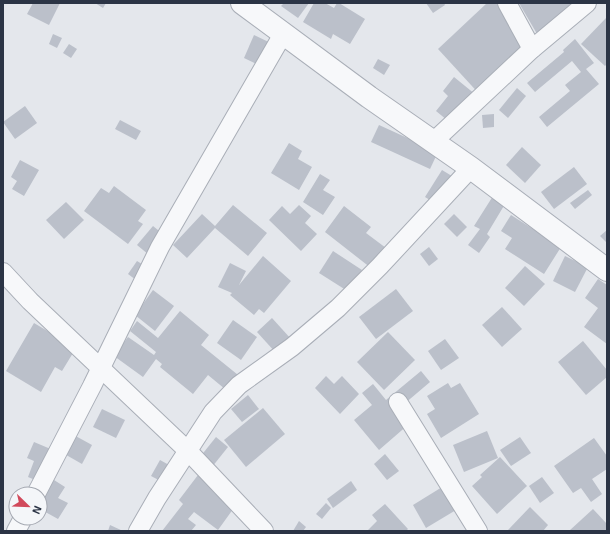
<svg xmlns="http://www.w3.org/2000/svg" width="610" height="534" font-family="'Exo 2',sans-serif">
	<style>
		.building { fill: #bbc0ca }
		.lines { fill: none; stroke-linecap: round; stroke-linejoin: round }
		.minor-casing { stroke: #a9aeb7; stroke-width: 20 }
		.tertiary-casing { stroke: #a9aeb7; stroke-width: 24 }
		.minor { stroke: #f7f8fa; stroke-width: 18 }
		.tertiary { stroke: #f7f8fa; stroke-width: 22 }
	</style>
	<rect width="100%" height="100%" fill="#e4e7ec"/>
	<g class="building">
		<polygon points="33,3 60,3 49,25 27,14"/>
		<polygon points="95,3 106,3 103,8"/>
		<polygon points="284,3 309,3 298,18 281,6"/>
		<polygon points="314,3 325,3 334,8 337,3 339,3 365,19 350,44 333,34 331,39 303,22"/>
		<polygon points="426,3 444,3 445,5 433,13"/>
		<polygon points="487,3 496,3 530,39 482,97 438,49"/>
		<polygon points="519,3 583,3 540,39"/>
		<polygon points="607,17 607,64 605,66 581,44"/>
		<polygon points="53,34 62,38 57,48 49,44"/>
		<polygon points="254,35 275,45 265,68 244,58"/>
		<polygon points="575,39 594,63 586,69 599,84 547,127 539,117 570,91 565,85 581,72 572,61 535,92 527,83 564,52 563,50"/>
		<polygon points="69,44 77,49 71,58 63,53"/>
		<polygon points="378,59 390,65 384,75 373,68"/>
		<polygon points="454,77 481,99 458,129 436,111 448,96 443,91"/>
		<polygon points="517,88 526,96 508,118 499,110"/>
		<polygon points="25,106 37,123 15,139 3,122"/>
		<polygon points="494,114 494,127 483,128 482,115"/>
		<polygon points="120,120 141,131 136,140 115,129"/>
		<polygon points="379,125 438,152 430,169 371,142"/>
		<polygon points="289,143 302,151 298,159 312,167 299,190 271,173"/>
		<polygon points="522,147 541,165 525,183 506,165"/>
		<polygon points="20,160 39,170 24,196 12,189 17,181 11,177"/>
		<polygon points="574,167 587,184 554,209 541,192"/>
		<polygon points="442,170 460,181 443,208 425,197"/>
		<polygon points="320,174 330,180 323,190 335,197 323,215 303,202"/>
		<polygon points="114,186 146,210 138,221 143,224 128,244 84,211 101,188 109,193"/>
		<polygon points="588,190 592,195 575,209 570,203"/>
		<polygon points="493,196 505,204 487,234 490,237 479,253 468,245 480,229 474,226"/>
		<polygon points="66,202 84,220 64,239 46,220"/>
		<polygon points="233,205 267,233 248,256 215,228 187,258 173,245 202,214 215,226"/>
		<polygon points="299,205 311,216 305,223 317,234 301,251 269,220 282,206 290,214"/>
		<polygon points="344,206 371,227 366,233 386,248 371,268 325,232"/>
		<polygon points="454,214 467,227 457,237 444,224"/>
		<polygon points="511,215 561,247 544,274 505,249 512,238 501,231"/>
		<polygon points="153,226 170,240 154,259 137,245"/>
		<polygon points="607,230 607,243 600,236"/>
		<polygon points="429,247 438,259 429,266 420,254"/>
		<polygon points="333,251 362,270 349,292 319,273"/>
		<polygon points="263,256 291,281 264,313 259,309 254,315 230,295 232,293 218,287 230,263 246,271 239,285"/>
		<polygon points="565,256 588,267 575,292 553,281"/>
		<polygon points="137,261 150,269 140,283 128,274"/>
		<polygon points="525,266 545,284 524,306 505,288"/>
		<polygon points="598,279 607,285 607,344 584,327 598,308 585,298"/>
		<polygon points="396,289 413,311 376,339 359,317"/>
		<polygon points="153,290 174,306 155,331 135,315"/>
		<polygon points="502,307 522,329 502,347 482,325"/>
		<polygon points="180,311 209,335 201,345 243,379 231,394 208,375 193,394 160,367 162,364 156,359 143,377 114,356 128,337 154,355 156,352 130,331 137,321 158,338"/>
		<polygon points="272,318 291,339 276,353 257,332"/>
		<polygon points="233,320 257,337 241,360 217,343"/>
		<polygon points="34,323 76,348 62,371 55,367 41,392 6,371"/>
		<polygon points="388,332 415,360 384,390 357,362"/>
		<polygon points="445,339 459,358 441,370 428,351"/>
		<polygon points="583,341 607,370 607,377 586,395 558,362"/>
		<polygon points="421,371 430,382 397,410 409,424 379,450 354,420 372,405 362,393 373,384 386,400"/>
		<polygon points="326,376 334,384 342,376 359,394 340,414 315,388"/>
		<polygon points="448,383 451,388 460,383 479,414 441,438 427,414 435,409 427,396"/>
		<polygon points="248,395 259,409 242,422 231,409"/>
		<polygon points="263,408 285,434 246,467 224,440"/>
		<polygon points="102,409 125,420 116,438 93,427"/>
		<polygon points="487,431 498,458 464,472 453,445"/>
		<polygon points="72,434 92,445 82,464 61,452"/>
		<polygon points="216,437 228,447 212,467 200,457"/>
		<polygon points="520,437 531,453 511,466 500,450"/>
		<polygon points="594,438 607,456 607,469 592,479 602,494 591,502 581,488 573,493 554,466"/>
		<polygon points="34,442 53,450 40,482 28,477 34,461 27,458"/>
		<polygon points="385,454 399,471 387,480 374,464"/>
		<polygon points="500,457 527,486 497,514 472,486 482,477 480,475"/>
		<polygon points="160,460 180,471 172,487 151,476"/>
		<polygon points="198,475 236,505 218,530 194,512 188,519 196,525 191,531 162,531 183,504 179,500"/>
		<polygon points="542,477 554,493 540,503 529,486"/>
		<polygon points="54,480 65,487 58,498 68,503 58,519 40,509 40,504"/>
		<polygon points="351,481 357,490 333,508 327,499"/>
		<polygon points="447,484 461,507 426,528 413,505"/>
		<polygon points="326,503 331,508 322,519 316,514"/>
		<polygon points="385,504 408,529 406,531 367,531 377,521 372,515"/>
		<polygon points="530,507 548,525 543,531 509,531 508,530"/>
		<polygon points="593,509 607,524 607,531 569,531"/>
		<polygon points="299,521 306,527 303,531 293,531"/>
		<polygon points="110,525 123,531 108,531"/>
	</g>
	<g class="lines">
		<defs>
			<g id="minor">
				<polyline points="507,3 532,49"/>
				<polyline points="434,141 532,49 587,3"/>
				<polyline points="3,272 30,301 188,451 264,531"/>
				<polyline points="398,402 478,531"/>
				<polyline points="36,494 92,386 160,247 283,34"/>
				<polyline points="16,531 23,518"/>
				<polyline points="138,531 157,498 213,412 239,385 292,347 338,308 380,266 471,168"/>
			</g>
			<polyline id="tertiary" points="242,3 369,97 471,168 607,270"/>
		</defs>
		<use href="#minor" class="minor-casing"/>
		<use href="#tertiary" class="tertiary-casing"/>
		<use href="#minor" class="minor"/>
		<use href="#tertiary" class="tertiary"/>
	</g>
	<rect width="610" height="534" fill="none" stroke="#2b3445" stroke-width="8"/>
	<g transform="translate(28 506) rotate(113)"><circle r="19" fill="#f4f6f9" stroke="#a4a8b1"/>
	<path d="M0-3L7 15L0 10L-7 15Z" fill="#d1495b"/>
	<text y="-6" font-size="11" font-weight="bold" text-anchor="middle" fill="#2b3445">N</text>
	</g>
</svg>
